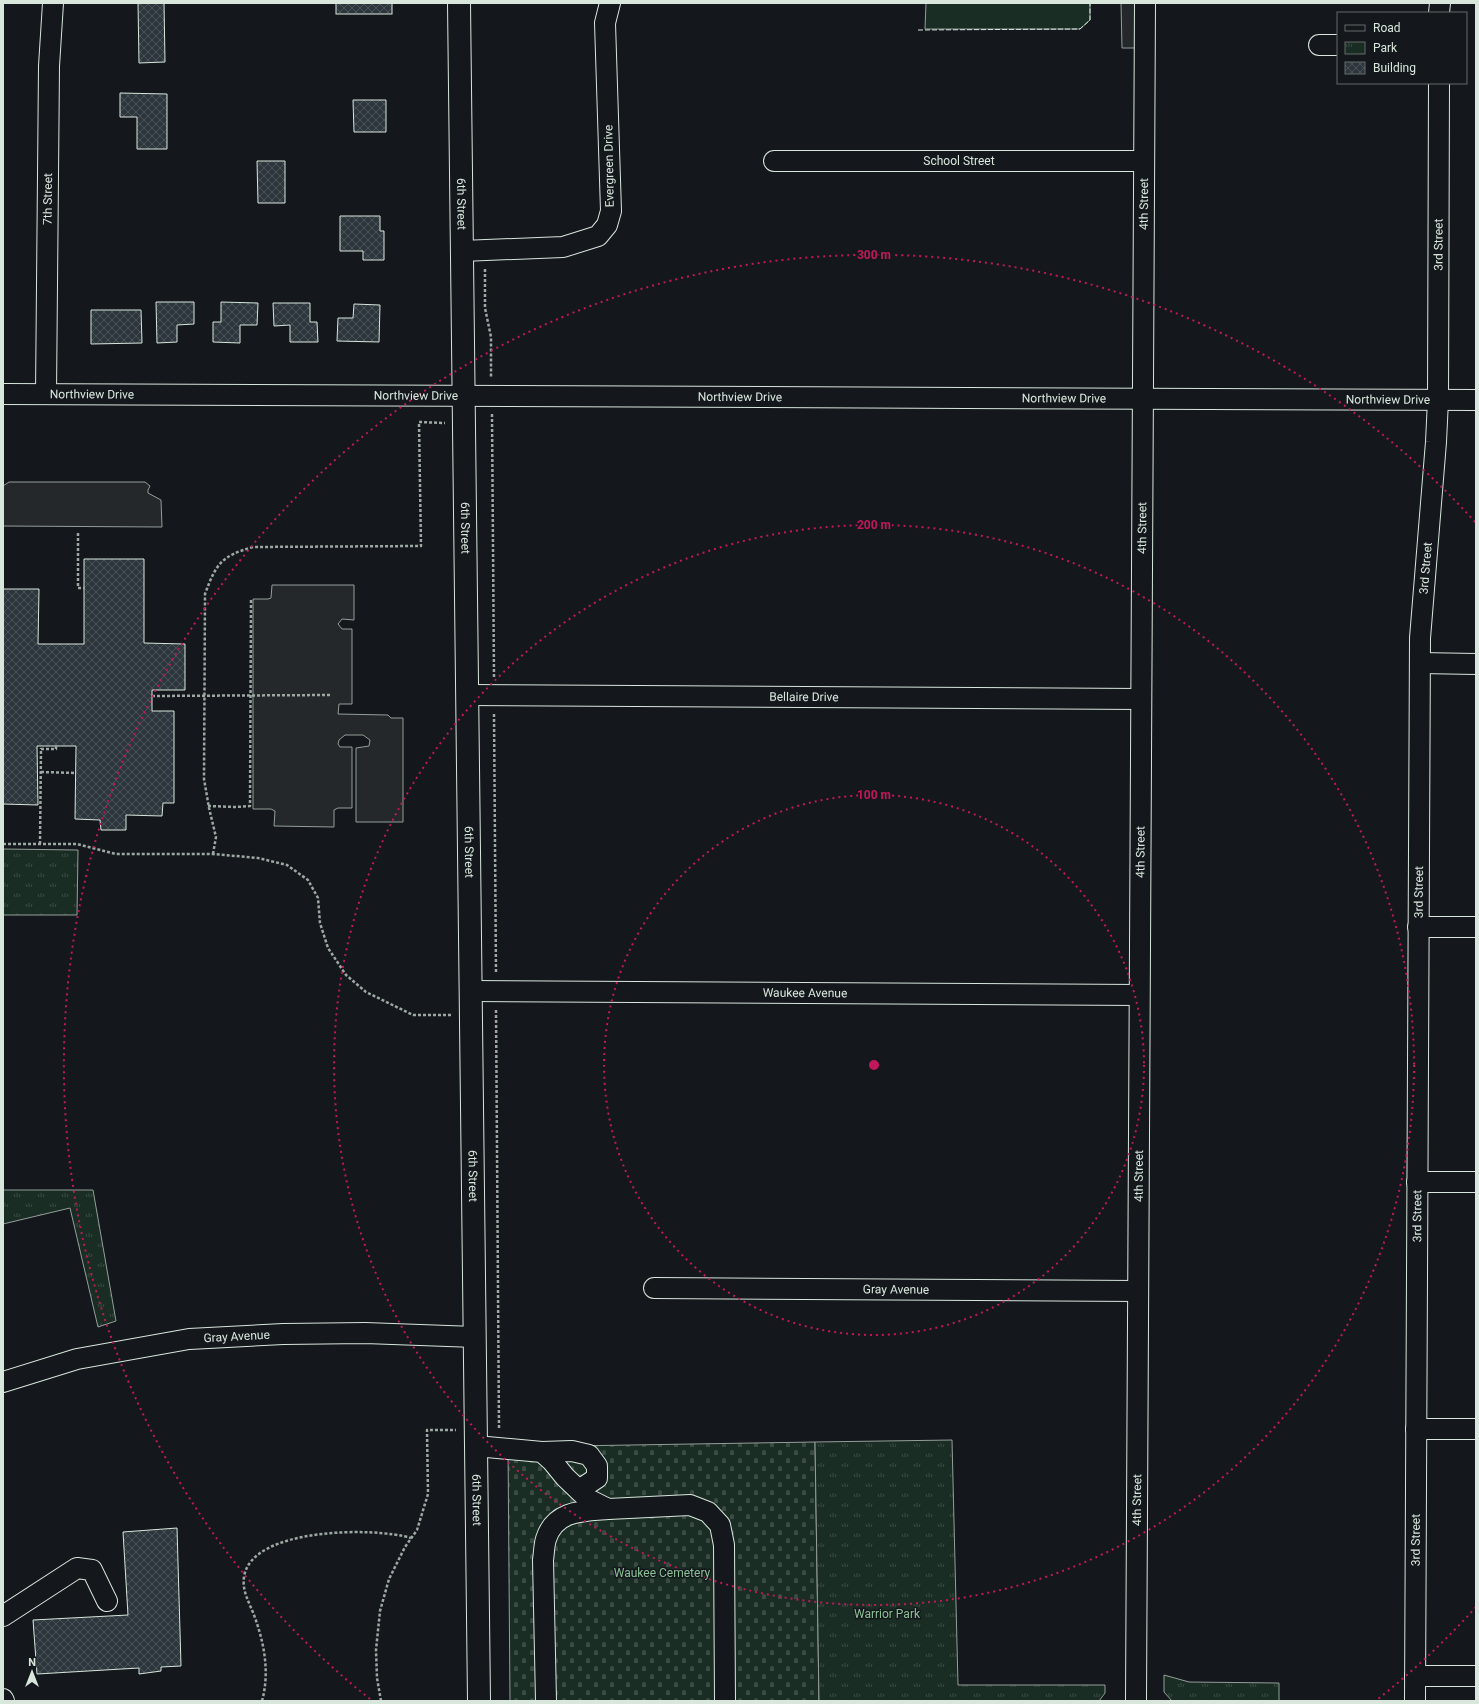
<svg xmlns="http://www.w3.org/2000/svg" width="1479" height="1704" font-family="Roboto,sans-serif">
	<style>
		.cemetery { fill: url(#cemetery-stones); stroke: #939e99 }
		.park { fill: url(#park-tufts); stroke: #939e99 }
		.pitch { fill: #1a2d24; stroke: #939e99 }
		.parking { fill: #24282b; stroke: #939e99 }
		.building { fill: url(#building-cross-hatch); stroke: #d8e6dc }
		.lines { fill: none; stroke-linecap: round; stroke-linejoin: round }
		.minor-casing { stroke: #d8e6dc; stroke-width: 22 }
		.major-casing { stroke: #d8e6dc; stroke-width: 24 }
		.path { stroke: #9da8a2; stroke-width: 2.5; stroke-dasharray: 3 2; stroke-linecap: butt }
		.minor { stroke: #14181c; stroke-width: 20 }
		.major { stroke: #14181c; stroke-width: 22 }
		.fence { stroke: #d8e6dc; stroke-width: 1; stroke-dasharray: 5 2; stroke-linecap: butt }
		.ring { fill: none; stroke: #c2185b; stroke-width: 2; stroke-dasharray: 2 4 }
		.labels { text-anchor: middle; stroke-width: 3; stroke-linejoin: round; paint-order: stroke }
		.street-label { font-size: 12px; fill: #d8e6dc; stroke: #14181c }
		.park-label { font-size: 12px; fill: #8ac095; stroke: #14181c }
		.centre { fill: #c2185b; stroke: #14181c; stroke-width: 2 }
		.ring-label { font-size: 12px; text-anchor: middle; font-weight: bold; fill: #c2185b; stroke: #14181c; stroke-width: 3; stroke-linejoin: round; paint-order: stroke }
	</style>
	<defs>
		<pattern id="cemetery-stones" width="16" height="16" patternUnits="userSpaceOnUse"><rect width="16" height="16" fill="#1a2d24"/><path d="M2 7V4a2 2 0 0 1 4 0v3zM10 15v-3a2 2 0 0 1 4 0v3z" fill="#3b4b43"/></pattern>
		<pattern id="park-tufts" width="24" height="20" patternUnits="userSpaceOnUse"><rect width="24" height="20" fill="#1a2d24"/><path d="M3 7l-1-3M5 7V3M7 7l1-3M15 17l-1-3M17 17v-4M19 17l1-3" fill="none" stroke="#3b4b43"/></pattern>
		<pattern id="building-cross-hatch" width="8" height="8" patternUnits="userSpaceOnUse"><rect width="8" height="8" fill="#2c363c"/><path d="M0 0l8 8M0 8l8-8" fill="none" stroke="#4a5358"/></pattern>
	</defs>
	<rect width="100%" height="100%" fill="#14181c"/>
	<polygon class="cemetery" points="815,1442 819,1701 510,1701 508,1447"/>
	<g class="park">
		<polygon points="3,849 78,850 77,915 3,915"/>
		<polygon points="3,1190 93,1190 116,1321 98,1327 70,1208 3,1224"/>
		<polygon points="952,1440 958,1685 1105,1685 1105,1693 1099,1701 819,1701 815,1442"/>
		<polygon points="1164,1675 1189,1682 1279,1683 1279,1701 1172,1701 1164,1692"/>
	</g>
	<polygon class="pitch" points="926,3 1090,3 1090,20 1080,29 925,29"/>
	<g class="parking">
		<polygon points="1121,3 1145,3 1144,48 1122,48"/>
		<polygon points="9,482 145,482 150,486 148,490 148,493 161,500 162,527 3,526 3,486"/>
		<polygon points="272,585 354,585 354,620 342,619 338,624 342,629 352,629 352,704 339,704 338,714 388,715 391,718 403,718 403,822 356,822 356,748 369,746 370,740 363,735 345,735 339,740 338,744 340,747 352,747 352,808 338,808 334,810 334,827 274,826 275,811 271,809 253,809 253,599 268,599 271,598"/>
	</g>
	<g class="building">
		<polygon points="138,3 164,3 165,62 139,63"/>
		<rect x="336" y="3" width="56" height="11"/>
		<polygon points="120,93 167,94 167,149 137,149 137,117 120,117"/>
		<polygon points="353,100 386,100 386,132 354,132"/>
		<polygon points="257,161 285,161 285,203 258,203"/>
		<polygon points="340,216 380,216 380,231 384,231 384,260 363,260 363,251 340,251"/>
		<polygon points="156,302 194,302 194,324 177,325 177,342 157,343"/>
		<polygon points="221,302 258,303 257,325 240,325 240,343 213,342 213,322 221,322"/>
		<polygon points="273,303 310,303 310,322 317,322 318,342 290,342 290,325 274,326"/>
		<polygon points="354,304 380,305 379,342 337,341 338,318 353,318"/>
		<polygon points="91,310 141,310 142,343 91,344"/>
		<polygon points="84,559 144,559 144,643 185,644 185,690 152,690 152,711 174,711 174,803 163,803 162,816 126,815 126,830 101,830 100,820 75,819 76,746 37,746 38,805 3,804 3,589 39,589 38,644 84,644"/>
		<polygon points="177,1528 181,1666 161,1667 161,1671 139,1674 139,1668 37,1674 33,1620 128,1615 123,1532"/>
	</g>
	<g class="lines">
		<defs>
			<g id="minor">
				<polyline points="1439,13 1440,3"/>
				<polyline points="1319,45 1338,45"/>
				<path id="s1" d="M 774,161 L 1144,161"/>
				<polyline points="462,251 563,247 598,236 607,225 611,211 605,23 610,3"/>
				<path id="s2" d="M 3,394 L 1476,400"/>
				<path id="s3" d="M 46,394 L 49,66 L 53,3"/>
				<polyline points="1420,663 1476,664"/>
				<path id="s4" d="M 467,695 L 1141,699"/>
				<polyline points="1418,927 1476,927"/>
				<path id="s5" d="M 471,991 L 1139,995"/>
				<polyline points="1417,1182 1476,1182"/>
				<path id="s6" d="M 654,1288 L 1137,1291"/>
				<path id="s7" d="M 3,1382 L 77,1359 L 189,1339 L 283,1334 L 365,1333 L 475,1337"/>
				<polyline points="1416,1429 1476,1429"/>
				<polyline points="476,1446 542,1452 552,1461 565,1477 588,1499 608,1509 690,1505 708,1512 720,1525 724,1545 725,1701"/>
				<polyline points="542,1452 572,1451 589,1455 597,1466 597,1478 579,1490"/>
				<polyline points="3,1616 77,1568 92,1570 107,1601"/>
				<polyline points="1415,1676 1476,1676"/>
				<polyline points="3,1699 4,1701"/>
				<path d="M 546,1701 L 543,1560 C 544,1554 544,1545 546,1539 C 555,1510 583,1511 608,1509"/>
				<path id="s8" d="M 1136,1701 L 1145,3"/>
				<path id="s9" d="M 1415,1701 L 1420,638 L 1436,442 L 1438,400 L 1439,83"/>
			</g>
			<g id="major">
				<path id="s10" d="M 459,3 L 479,1701"/>
			</g>
		</defs>
		<use href="#minor" class="minor-casing"/>
		<use href="#major" class="major-casing"/>
		<g class="path">
			<polyline points="485,269 485,308 491,337 491,377"/>
			<polyline points="492,414 494,677"/>
			<polyline points="78,533 78,588 84,588"/>
			<polyline points="152,696 332,695"/>
			<polyline points="494,714 496,973"/>
			<polyline points="41,772 76,773"/>
			<polyline points="208,806 236,807 250,806 251,599"/>
			<polyline points="3,844 77,844 116,854 213,854 258,858 287,865 308,880 318,898 320,923 328,948 346,975 366,992 413,1015 452,1015"/>
			<polyline points="40,844 41,749 56,749 56,746"/>
			<path d="M 213,854 L 216,837 L 209,808 L 204,779 L 205,594 C 216,564 221,556 253,547 L 421,546 L 419,422 L 445,423"/>
			<polyline points="496,1010 499,1428"/>
			<path d="M 262,1701 C 270,1672 264,1642 254,1615 C 249,1602 242,1591 244,1577 C 251,1527 375,1527 411,1538"/>
			<polyline points="381,1701 377,1678 376,1650 380,1611 389,1579 405,1547 417,1530 428,1494 427,1430 456,1430"/>
		</g>
		<use href="#minor" class="minor"/>
		<use href="#major" class="major"/>
		<polyline class="fence" points="918,30 1080,29 1090,20 1090,3"/>
	</g>
	<g class="ring">
		<circle cx="874" cy="1065" r="270"/>
		<circle cx="874" cy="1065" r="540"/>
		<path d="M1476 1607A810 810 0 0 1 1378 1699M370 1699A810 810 0 1 1 1476 523"/>
	</g>
	<g class="labels">
		<g class="street-label">
			<text dy="4" stroke="none"><textPath href="#s1" startOffset="185">School Street</textPath></text>
			<text transform="translate(609 166) rotate(-91)" y="4">Evergreen Drive</text>
			<text dy="4" stroke="none"><textPath href="#s3" startOffset="195">7th Street</textPath></text>
			<text dy="4" stroke="none"><textPath href="#s10" startOffset="201">6th Street</textPath></text>
			<text dy="4" stroke="none"><textPath href="#s8" startOffset="1497">4th Street</textPath></text>
			<text dy="4" stroke="none"><textPath href="#s9" startOffset="1457">3rd Street</textPath></text>
			<text dy="4" stroke="none"><textPath href="#s2" startOffset="89">Northview Drive</textPath></text>
			<text dy="4" stroke="none"><textPath href="#s2" startOffset="413">Northview Drive</textPath></text>
			<text dy="4" stroke="none"><textPath href="#s2" startOffset="737">Northview Drive</textPath></text>
			<text dy="4" stroke="none"><textPath href="#s2" startOffset="1061">Northview Drive</textPath></text>
			<text dy="4" stroke="none"><textPath href="#s2" startOffset="1385">Northview Drive</textPath></text>
			<text dy="4" stroke="none"><textPath href="#s10" startOffset="525">6th Street</textPath></text>
			<text dy="4" stroke="none"><textPath href="#s8" startOffset="1173">4th Street</textPath></text>
			<text dy="4" stroke="none"><textPath href="#s9" startOffset="1133">3rd Street</textPath></text>
			<text dy="4" stroke="none"><textPath href="#s4" startOffset="337">Bellaire Drive</textPath></text>
			<text dy="4" stroke="none"><textPath href="#s10" startOffset="849">6th Street</textPath></text>
			<text dy="4" stroke="none"><textPath href="#s8" startOffset="849">4th Street</textPath></text>
			<text dy="4" stroke="none"><textPath href="#s9" startOffset="809">3rd Street</textPath></text>
			<text dy="4" stroke="none"><textPath href="#s5" startOffset="334">Waukee Avenue</textPath></text>
			<text dy="4" stroke="none"><textPath href="#s10" startOffset="1173">6th Street</textPath></text>
			<text dy="4" stroke="none"><textPath href="#s8" startOffset="525">4th Street</textPath></text>
			<text dy="4" stroke="none"><textPath href="#s9" startOffset="485">3rd Street</textPath></text>
			<text dy="4" stroke="none"><textPath href="#s6" startOffset="242">Gray Avenue</textPath></text>
			<text dy="4" stroke="none"><textPath href="#s7" startOffset="239">Gray Avenue</textPath></text>
			<text dy="4" stroke="none"><textPath href="#s10" startOffset="1497">6th Street</textPath></text>
			<text dy="4" stroke="none"><textPath href="#s8" startOffset="201">4th Street</textPath></text>
			<text dy="4" stroke="none"><textPath href="#s9" startOffset="161">3rd Street</textPath></text>
		</g>
		<g class="park-label">
			<text x="662" y="1577">Waukee Cemetery</text>
			<text x="887" y="1618">Warrior Park</text>
		</g>
	</g>
	<circle cx="874" cy="1065" r="6" class="centre"/>
	<g class="ring-label">
		<text x="874" y="259">300 m</text>
		<text x="874" y="529">200 m</text>
		<text x="874" y="799">100 m</text>
	</g>
	<rect width="1479" height="1704" fill="none" stroke="#d8e6dc" stroke-width="8"/>
	<rect x="1337" y="12" width="130" height="72" fill="#14181c" stroke="#626a69"/>
	<rect x="1345" y="25" width="20" height="6" fill="#14181c" stroke="#626a69"/>
	<text x="1373" y="32" font-size="12" fill="#d8e6dc">Road</text>
	<rect x="1345" y="42" width="20" height="12" fill="url(#park-tufts)" stroke="#626a69"/>
	<text x="1373" y="52" font-size="12" fill="#d8e6dc">Park</text>
	<rect x="1345" y="62" width="20" height="12" fill="url(#building-cross-hatch)" stroke="#626a69"/>
	<text x="1373" y="72" font-size="12" fill="#d8e6dc">Building</text>
	<g transform="translate(32 1672)" stroke="#14181c" stroke-width="3" paint-order="stroke">
	<path d="M0-3L7 15L0 10L-7 15Z" fill="#d8e6dc"/>
	<text y="-6" font-size="11" font-weight="bold" text-anchor="middle" fill="#d8e6dc">N</text>
	</g>
</svg>
